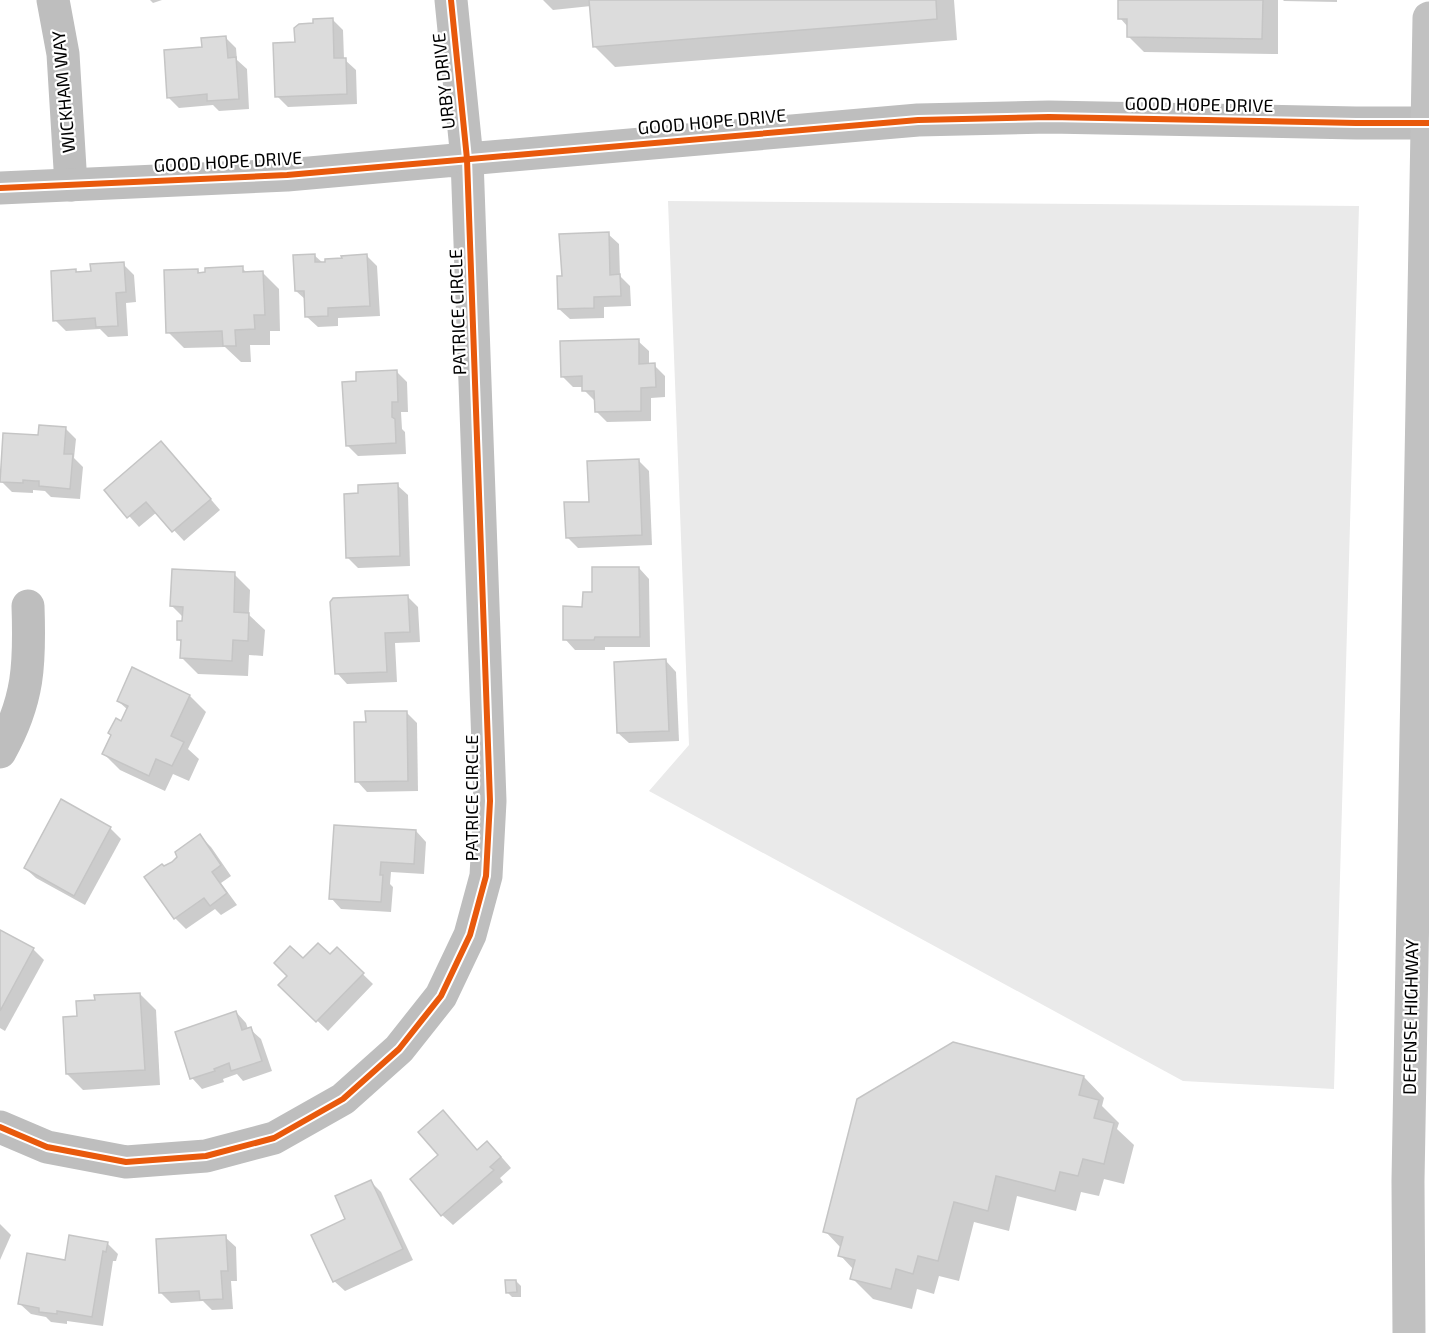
<svg xmlns="http://www.w3.org/2000/svg" width="1429" height="1333" font-family="'Exo 2',sans-serif">
	<style>
		.green { fill: #eaeaea }
		.shadow { fill: #0003 }
		.building { fill: #dcdcdc; stroke: #c5c5c5; stroke-width: 1.5 }
		.lines { fill: none; stroke-linecap: round; stroke-linejoin: round }
		.minor { stroke: #bebebe; stroke-width: 33 }
		.tertiary { stroke: #bebebe; stroke-width: 33 }
		.secondary { stroke: #c1c1c1; stroke-width: 33 }
		.cycleway-casing { stroke: #fff; stroke-width: 10 }
		.cycleway { stroke: #e8590c; stroke-width: 6 }
		.labels { text-anchor: middle; stroke-width: 4.5; stroke-linejoin: round; paint-order: stroke }
		.street-label { font-size: 18px; fill: #000; stroke: #fff }
	</style>
	<rect width="100%" height="100%" fill="#fff"/>
	<polygon class="green" points="668,201 1359,206 1334,1089 1183,1081 649,791 689,745"/>
	<g class="shadow">
		<polygon points="150,0 162,0 153,3"/>
		<polygon points="543,0 954,0 957,40 615,67 594,46 591,6 553,10"/>
		<polygon points="1120,0 1278,0 1278,54 1144,52 1128,36 1128,27 1120,18"/>
		<polygon points="1283,0 1337,0 1337,2 1284,1"/>
		<polygon points="332,19 343,30 344,59 356,70 357,104 288,107 277,96 315,24"/>
		<polygon points="226,38 236,48 237,60 247,69 249,109 219,111 213,105 179,108 169,98 203,49"/>
		<polygon points="608,234 619,244 620,276 630,286 631,306 604,307 604,318 570,319 559,309 564,277"/>
		<polygon points="314,255 323,263 367,256 377,266 380,316 338,318 338,326 318,327 307,317 306,300 296,291"/>
		<polygon points="123,264 134,275 136,302 126,303 128,336 108,337 100,329 66,331 55,320 75,271 78,273 92,272"/>
		<polygon points="242,268 247,273 263,273 279,289 280,331 270,331 270,345 250,345 251,362 241,362 225,347 184,348 168,332 197,270 201,274"/>
		<polygon points="638,341 649,351 649,365 654,365 665,376 665,397 651,398 651,421 607,422 596,411 595,401 584,390 584,387 573,387 562,376"/>
		<polygon points="396,371 407,382 408,412 401,412 402,429 405,432 406,454 358,456 347,445 358,383"/>
		<polygon points="65,428 76,439 74,458 83,467 80,499 51,497 45,491 33,490 33,493 12,492 1,481 39,436"/>
		<polygon points="171,453 220,510 184,541 157,512 139,527 106,490"/>
		<polygon points="638,460 649,471 652,545 578,548 567,537 591,503"/>
		<polygon points="397,485 408,495 410,566 358,568 347,557 359,494"/>
		<polygon points="639,568 649,579 650,647 605,647 605,650 575,650 565,639 594,594"/>
		<polygon points="234,574 250,590 249,615 265,630 263,656 249,655 248,676 198,674 182,658 183,644 178,639 184,618 172,606"/>
		<polygon points="407,596 418,607 420,642 395,643 397,682 347,684 337,673"/>
		<polygon points="666,661 676,672 679,741 629,743 618,733"/>
		<polygon points="133,669 190,696 206,712 188,749 199,759 189,781 173,774 165,791 120,770 104,754 128,710 118,701"/>
		<polygon points="406,712 417,723 418,791 367,792 357,781 367,723"/>
		<polygon points="110,828 121,839 85,905 36,878 25,868"/>
		<polygon points="416,831 426,842 424,874 391,872 390,884 393,887 391,912 341,909 331,898"/>
		<polygon points="200,836 211,847 231,876 221,883 237,905 221,915 215,909 186,929 175,918 164,868 180,857"/>
		<polygon points="0,931 33,949 44,960 5,1031 0,1028"/>
		<polygon points="337,949 373,984 328,1031 280,985 303,960 330,956"/>
		<polygon points="140,994 156,1010 160,1085 83,1090 67,1074 79,1018"/>
		<polygon points="236,1012 246,1023 248,1029 250,1029 261,1039 272,1071 243,1081 237,1074 223,1079 224,1082 202,1089 192,1078"/>
		<polygon points="1084,1077 1104,1098 1102,1106 1119,1123 1117,1129 1134,1145 1124,1184 1104,1179 1099,1196 1081,1192 1076,1211 1017,1196 1009,1231 974,1222 959,1281 939,1276 934,1294 917,1289 912,1309 873,1299 852,1278 854,1270 840,1255 841,1248 825,1231"/>
		<polygon points="453,1123 478,1151 498,1153 511,1168 500,1178 503,1182 453,1225 442,1215 440,1155"/>
		<polygon points="370,1181 381,1192 413,1260 345,1291 334,1281"/>
		<polygon points="0,1224 11,1235 0,1260"/>
		<polygon points="225,1237 236,1247 237,1281 231,1281 233,1309 212,1310 203,1301 171,1303 160,1292"/>
		<polygon points="107,1243 118,1254 116,1261 113,1261 103,1326 67,1321 67,1324 51,1322 46,1317 31,1314 20,1304"/>
		<polygon points="516,1281 521,1286 521,1297 512,1297 507,1292"/>
	</g>
	<g class="building">
		<polygon points="589,0 936,0 937,19 593,47"/>
		<polygon points="1118,0 1263,0 1262,39 1127,37 1127,19 1118,19"/>
		<polygon points="333,18 334,58 346,58 347,94 275,97 273,43 295,42 294,28 299,24 313,23 313,19"/>
		<polygon points="226,36 228,58 236,57 239,99 207,101 207,94 167,98 164,50 202,47 201,38"/>
		<polygon points="609,232 610,275 620,274 621,296 594,297 594,308 558,309 557,276 562,276 559,234"/>
		<polygon points="315,254 315,262 325,262 325,259 342,258 341,256 367,254 370,306 328,308 328,316 305,317 304,291 295,291 293,255"/>
		<polygon points="124,262 126,292 116,293 118,326 96,327 95,318 53,321 51,271 76,269 76,272 91,271 90,264"/>
		<polygon points="243,266 243,272 263,271 265,315 254,315 255,329 235,330 236,346 223,346 222,331 166,333 164,270 198,269 198,273 205,272 205,268"/>
		<polygon points="639,339 639,364 655,363 656,387 641,388 641,411 595,412 594,391 582,391 582,376 561,377 560,341"/>
		<polygon points="397,370 398,402 392,402 392,417 395,419 396,443 346,446 342,382 356,381 356,372"/>
		<polygon points="39,425 66,427 64,454 73,454 70,489 39,486 39,481 35,481 23,480 23,483 0,482 3,433 38,435"/>
		<polygon points="161,441 211,499 172,532 146,502 127,518 104,490"/>
		<polygon points="639,459 642,535 566,538 564,502 589,502 587,461"/>
		<polygon points="398,483 400,556 346,558 344,494 358,493 358,485"/>
		<polygon points="592,567 639,567 640,637 595,637 594,640 563,640 563,606 582,607 583,592 592,592"/>
		<polygon points="172,569 235,572 234,612 249,613 248,641 233,640 232,661 180,658 181,640 177,640 177,621 182,621 183,607 170,606"/>
		<polygon points="408,595 410,632 385,633 387,672 335,674 330,602 333,598"/>
		<polygon points="666,659 669,731 617,733 614,662"/>
		<polygon points="132,667 190,695 171,736 184,742 172,766 156,759 149,776 102,754 111,735 108,733 116,718 121,721 128,706 117,701"/>
		<polygon points="365,711 407,711 408,781 355,782 354,722 366,722"/>
		<polygon points="61,799 111,827 74,896 24,868"/>
		<polygon points="334,825 416,830 414,864 381,862 380,875 383,875 381,902 329,899"/>
		<polygon points="200,834 221,865 212,872 227,893 210,906 204,898 174,919 144,877 162,864 164,866 172,862 177,857 175,852"/>
		<polygon points="0,930 34,948 0,1011"/>
		<polygon points="318,943 330,954 337,947 364,973 316,1022 278,985 287,976 274,963 290,946 303,958"/>
		<polygon points="140,993 145,1070 66,1074 63,1017 77,1016 76,1001 95,1000 94,995"/>
		<polygon points="236,1011 242,1030 251,1027 262,1061 231,1071 229,1063 214,1069 215,1071 190,1079 175,1032"/>
		<polygon points="953,1042 1084,1076 1079,1095 1099,1100 1094,1118 1114,1123 1104,1164 1083,1159 1078,1176 1060,1172 1055,1191 996,1176 988,1211 954,1202 938,1261 918,1256 913,1274 896,1269 891,1289 850,1279 855,1260 838,1256 843,1237 823,1232 857,1099"/>
		<polygon points="443,1110 477,1150 487,1141 501,1157 490,1167 494,1170 441,1216 410,1179 438,1155 418,1132"/>
		<polygon points="371,1180 403,1249 333,1282 311,1235 345,1219 335,1196"/>
		<polygon points="69,1235 108,1242 106,1252 103,1251 92,1317 57,1311 57,1314 39,1312 39,1308 18,1304 27,1253 65,1260"/>
		<polygon points="223,1235 226,1235 228,1271 221,1271 223,1299 200,1300 199,1291 159,1293 156,1239"/>
		<polygon points="505,1280 516,1280 517,1292 506,1293"/>
	</g>
	<g class="lines">
		<g class="minor">
			<polyline points="53,0 63,54 71,185"/>
			<polyline points="0,188 287,175 467,159 490,801 486,876 470,935 441,996 399,1049 343,1099 274,1138 206,1156 126,1162 47,1147 0,1127"/>
			<path d="M 0,752 C 29,700 30,664 28,606"/>
		</g>
		<polyline class="tertiary" points="451,0 467,159 918,120 1049,117 1356,123 1428,123"/>
		<polyline class="secondary" points="1409,1333 1408,1181 1429,18"/>
		<defs>
			<g id="cycleway">
				<polyline points="0,188 287,175 918,120 1049,117 1356,123 1429,123"/>
				<polyline points="0,1127 47,1147 126,1162 206,1156 274,1138 343,1099 399,1049 441,996 470,935 486,876 490,801 467,159 451,0"/>
			</g>
		</defs>
		<use href="#cycleway" class="cycleway-casing"/>
		<use href="#cycleway" class="cycleway"/>
	</g>
	<g class="labels">
		<g class="street-label">
			<text transform="translate(444 81) rotate(-96)" y="6">URBY DRIVE</text>
			<text transform="translate(64 92) rotate(-95)" y="6">WICKHAM WAY</text>
			<text transform="translate(1199 105) rotate(1)" y="6">GOOD HOPE DRIVE</text>
			<text transform="translate(712 122) rotate(-5)" y="6">GOOD HOPE DRIVE</text>
			<text transform="translate(228 162) rotate(-3)" y="6">GOOD HOPE DRIVE</text>
			<text transform="translate(458 312) rotate(-92)" y="6">PATRICE CIRCLE</text>
			<text transform="translate(472 798) rotate(-90)" y="6">PATRICE CIRCLE</text>
			<text transform="translate(1411 1017) rotate(-89)" y="6">DEFENSE HIGHWAY</text>
		</g>
	</g>
</svg>
